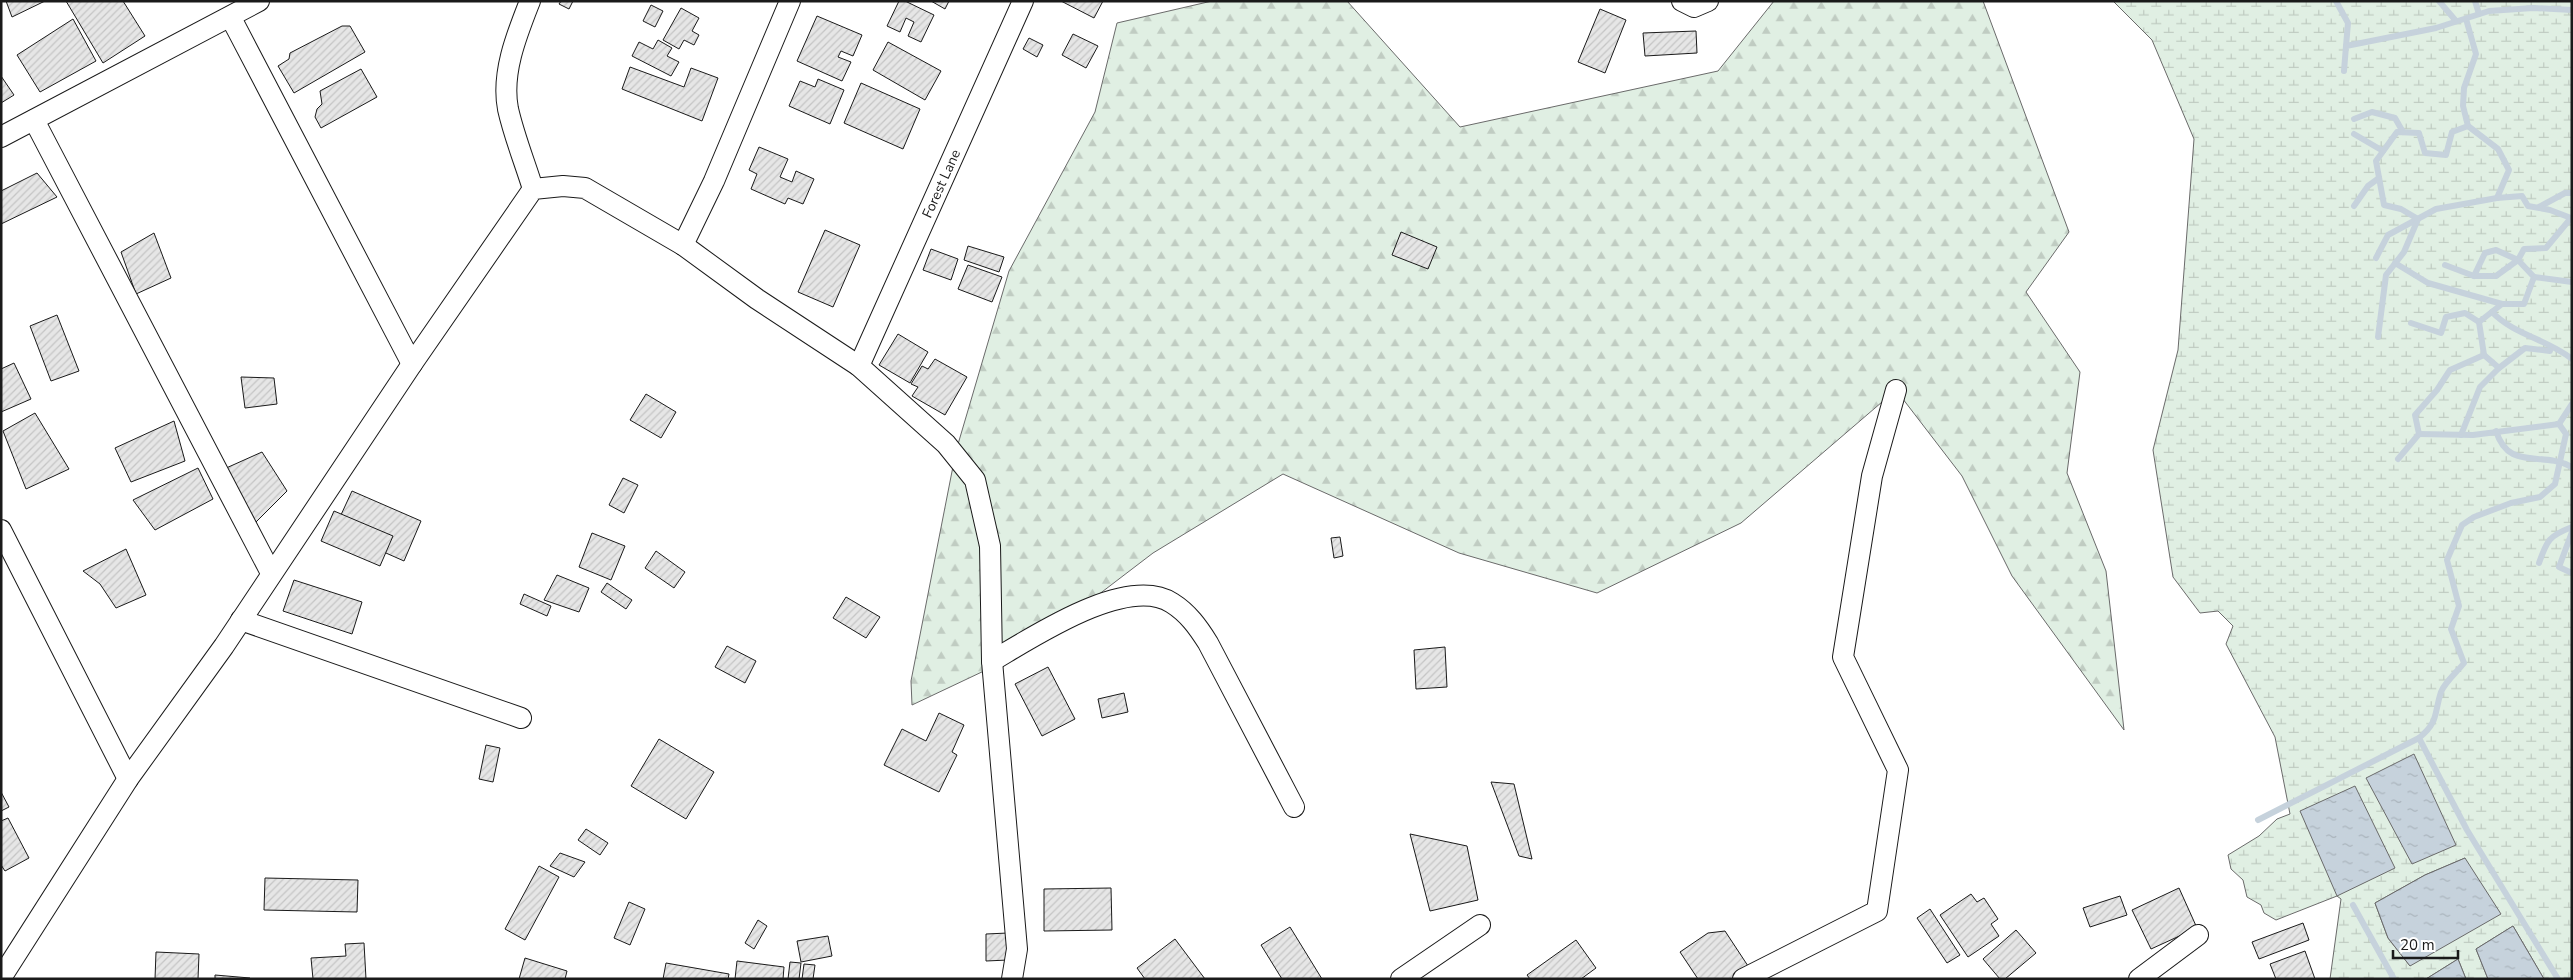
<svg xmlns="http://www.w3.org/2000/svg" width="2573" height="980" font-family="'Nunito Sans',sans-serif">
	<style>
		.forest { fill: url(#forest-firs); stroke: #6a6a6a }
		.wetland { fill: url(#wetland-marsh); stroke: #6a6a6a; fill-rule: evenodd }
		.water { fill: url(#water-ripples); stroke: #6a6a6a }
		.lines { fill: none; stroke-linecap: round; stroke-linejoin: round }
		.stream { stroke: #c6d2dc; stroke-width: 6 }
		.building { fill: url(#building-hatch); stroke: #1a1a1a }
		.minor-casing { stroke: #1a1a1a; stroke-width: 22 }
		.minor { stroke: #fff; stroke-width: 20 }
		.labels { text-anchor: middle; stroke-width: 4; stroke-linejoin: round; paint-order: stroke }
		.street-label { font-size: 14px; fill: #1a1a1a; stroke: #fff }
	</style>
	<defs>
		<pattern id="forest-firs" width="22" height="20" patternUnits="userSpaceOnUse" patternTransform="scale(1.25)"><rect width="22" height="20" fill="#e0efe3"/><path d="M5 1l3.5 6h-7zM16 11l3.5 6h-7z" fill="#c0ccc2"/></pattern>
		<pattern id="wetland-marsh" width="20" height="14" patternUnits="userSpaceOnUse" patternTransform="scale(1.25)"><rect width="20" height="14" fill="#e0efe3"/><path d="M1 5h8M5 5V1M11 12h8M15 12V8" fill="none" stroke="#c0ccc2"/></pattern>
		<pattern id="water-ripples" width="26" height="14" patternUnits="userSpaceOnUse" patternTransform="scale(1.25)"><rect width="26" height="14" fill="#c6d2dc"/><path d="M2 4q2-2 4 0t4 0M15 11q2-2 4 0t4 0" fill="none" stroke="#aab4bc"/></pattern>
		<pattern id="building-hatch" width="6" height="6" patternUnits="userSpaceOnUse" patternTransform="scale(1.25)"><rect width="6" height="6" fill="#e6e6e6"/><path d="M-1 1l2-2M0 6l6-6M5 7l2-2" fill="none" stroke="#c5c5c5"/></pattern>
	</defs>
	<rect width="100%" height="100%" fill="#fff"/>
	<polygon class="forest" points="1212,1 1347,1 1460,127 1718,71 1774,1 1983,1 2069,232 2026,292 2080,372 2067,473 2106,571 2124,730 2012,576 1962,476 1896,390 1741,523 1597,593 1459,553 1283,474 1153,553 1022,653 912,705 911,681 956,451 1009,271 1095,112 1117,23"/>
	<path class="wetland" d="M 2113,1 L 2572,1 L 2572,979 L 2544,979 L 2513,926 L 2476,949 L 2488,979 L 2466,979 L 2458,959 L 2426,979 L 2330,979 L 2341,899 L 2337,896 L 2276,920 L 2264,913 L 2261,905 L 2247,897 L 2243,880 L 2231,869 L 2228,855 L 2259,836 L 2277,819 L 2290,814 L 2275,737 L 2226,644 L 2233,626 L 2218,611 L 2200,613 L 2173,577 L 2153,450 L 2178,350 L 2194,139 L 2152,40 ZM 2465,858 L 2410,966 L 2388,938 L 2375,903 L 2425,875 Z"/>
	<g class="water">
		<polygon points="2414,754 2456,845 2412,864 2366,778"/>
		<polygon points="2355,786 2395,868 2337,896 2300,811"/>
		<polygon points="2465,858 2501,914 2410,966 2388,938 2375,903 2425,875"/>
		<polygon points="2513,926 2544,979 2488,979 2476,949"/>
		<polygon points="2458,959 2466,979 2426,979"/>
	</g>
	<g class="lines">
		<g class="stream">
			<polyline points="2336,1 2348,23 2346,46"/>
			<polyline points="2439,1 2456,21"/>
			<polyline points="2475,1 2479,14"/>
			<polyline points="2466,19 2476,54 2464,88 2463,106 2468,126 2498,149 2509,170 2497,198"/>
			<polyline points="2344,71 2346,46 2436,28 2489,11 2533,8 2572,10"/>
			<polyline points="2354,119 2372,112 2395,118 2403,132"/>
			<polyline points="2354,134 2383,151"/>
			<polyline points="2354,206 2368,186 2379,178"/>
			<polyline points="2539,207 2565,193 2572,193"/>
			<polyline points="2376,258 2388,235 2436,209 2497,198 2522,196 2528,206 2550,210 2571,218 2546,248 2524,249 2518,260 2534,277 2524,304 2502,304 2479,322 2484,355 2450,370 2437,390 2415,415 2419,434 2398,459"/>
			<polyline points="2395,263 2428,283 2502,304"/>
			<polyline points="2445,265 2474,276 2496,276 2518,260"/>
			<polyline points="2474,276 2485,253 2496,250 2518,260"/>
			<polyline points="2534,277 2572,282"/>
			<path d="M 2492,312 C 2514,335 2547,339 2572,359"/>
			<polyline points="2411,323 2441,333 2446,317 2465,313 2479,322"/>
			<polyline points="2378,337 2386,275 2404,252 2418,219 2401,209 2384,205 2376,161 2397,132 2419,133 2425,153 2446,155 2452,132 2468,126"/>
			<polyline points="2499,368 2525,348 2550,351"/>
			<path d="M 2496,431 C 2509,472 2541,450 2572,467"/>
			<polyline points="2419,434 2473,435 2559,424 2572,404"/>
			<polyline points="2461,435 2480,387 2499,368 2484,355"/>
			<polyline points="2572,532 2559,567 2572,573"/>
			<path d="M 2539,563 C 2547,540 2549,536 2572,527"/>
			<polyline points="2258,820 2419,738"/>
			<polyline points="2353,905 2394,979"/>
			<path d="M 2558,979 L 2467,830 L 2419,738 C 2439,722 2434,713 2441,692 C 2445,682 2457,672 2464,663 L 2451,629 L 2459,606 L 2447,560 L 2462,525 L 2474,517 L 2511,503 L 2540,497 L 2555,484 L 2566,434 L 2559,424"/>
		</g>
	</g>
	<g class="building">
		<polygon points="6,1 45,1 12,17"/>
		<polygon points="66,1 123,1 145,36 103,63"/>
		<polygon points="561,1 573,1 569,9 559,4"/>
		<polygon points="899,1 905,1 934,15 921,42 908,36 914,22 906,18 900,32 887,26"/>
		<polygon points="931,1 949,1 945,9"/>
		<polygon points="1061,1 1103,1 1094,18"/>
		<polygon points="651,5 663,11 655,27 643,21"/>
		<polygon points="681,8 699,18 692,31 699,35 694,45 684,40 679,49 663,40"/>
		<polygon points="1600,9 1626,20 1605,73 1578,62"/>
		<polygon points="817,16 862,35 853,56 841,51 838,57 851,62 842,81 797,61"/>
		<polygon points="73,19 96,61 40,92 17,55"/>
		<polygon points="342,26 350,26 365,52 294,93 278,66 289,59 290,53"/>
		<polygon points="1696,31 1697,53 1645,56 1643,33"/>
		<polygon points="1073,34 1098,46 1086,68 1062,55"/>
		<polygon points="1029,38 1043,45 1037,57 1023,49"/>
		<polygon points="658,40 672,48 667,56 679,62 671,76 632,56 639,42 653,49"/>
		<polygon points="888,42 941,71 925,100 873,70"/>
		<polygon points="630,67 684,87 691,68 718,78 702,121 622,89"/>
		<polygon points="361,69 377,97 321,128 315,117 317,109 322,104 320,91"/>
		<polygon points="1,76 14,95 1,103"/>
		<polygon points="818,79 844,90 830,124 789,106 800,81 815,87"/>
		<polygon points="861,83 920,109 903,149 844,123"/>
		<polygon points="759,147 788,159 780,177 792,182 796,171 814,179 803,204 788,198 785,204 751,189 757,174 749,170"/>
		<polygon points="37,173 57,197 1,224 1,191"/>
		<polygon points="825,230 860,245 833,307 798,292"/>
		<polygon points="1401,232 1437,247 1428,269 1392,255"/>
		<polygon points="154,233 171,278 136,294 121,252"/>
		<polygon points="968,246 1004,257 999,272 964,260"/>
		<polygon points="931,249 958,259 951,280 923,270"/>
		<polygon points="968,265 1002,277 992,302 958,289"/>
		<polygon points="57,315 79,371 51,381 30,326"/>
		<polygon points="898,334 928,352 910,383 879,365"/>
		<polygon points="935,359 967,377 945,415 912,396 918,387 911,384 922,366 928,369"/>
		<polygon points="14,363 31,399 1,412 1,369"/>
		<polygon points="241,377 274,378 277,404 245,408"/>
		<polygon points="646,394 676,412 661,438 630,420"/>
		<polygon points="35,413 69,469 26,489 3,431"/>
		<polygon points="174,421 185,461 131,482 115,448"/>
		<polygon points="262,452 287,491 253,525 224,469"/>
		<polygon points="198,468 213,499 155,530 133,500"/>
		<polygon points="623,478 638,485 624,513 609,505"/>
		<polygon points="352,491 421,521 404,561 334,530"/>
		<polygon points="334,511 393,536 380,566 321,541"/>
		<polygon points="592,533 625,546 611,580 579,567"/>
		<polygon points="1340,537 1343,556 1334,558 1331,538"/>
		<polygon points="126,549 146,595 116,608 100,584 83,571"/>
		<polygon points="656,551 685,572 674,588 645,568"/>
		<polygon points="557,575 589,588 579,612 544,600"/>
		<polygon points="294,580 362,602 352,634 283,611"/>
		<polygon points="607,583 632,600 626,609 601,592"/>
		<polygon points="524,594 551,606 547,616 520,604"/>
		<polygon points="846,597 880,617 866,638 833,618"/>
		<polygon points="727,646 756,661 745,683 715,667"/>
		<polygon points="1445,647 1447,687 1416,689 1414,650"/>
		<polygon points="1048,667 1075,719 1042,736 1015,684"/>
		<polygon points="1124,693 1128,712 1102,718 1098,699"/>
		<polygon points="939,713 964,725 952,752 957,755 939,792 884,765 902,729 926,741"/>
		<polygon points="659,739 714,772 686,819 631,786"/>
		<polygon points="486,745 500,748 493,782 479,779"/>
		<polygon points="1491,782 1514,784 1532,859 1519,856"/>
		<polygon points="1,792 9,807 1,811"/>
		<polygon points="8,818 29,858 5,871 1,865 1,821"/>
		<polygon points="586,829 608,843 600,855 578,840"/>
		<polygon points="1410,834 1467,846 1478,900 1430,911"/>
		<polygon points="560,853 585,862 574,877 550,866"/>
		<polygon points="539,866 559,877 525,940 505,929"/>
		<polygon points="265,878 358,880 357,912 264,910"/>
		<polygon points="1111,888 1112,930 1044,931 1044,889"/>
		<polygon points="2179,888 2197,928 2151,949 2132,910"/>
		<polygon points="1971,894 1977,902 1984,898 1998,919 1991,924 1999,936 1968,957 1940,915"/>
		<polygon points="2120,896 2127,915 2090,927 2083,908"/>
		<polygon points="629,902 645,909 630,945 614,938"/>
		<polygon points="1930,909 1960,955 1947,963 1917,918"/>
		<polygon points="758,920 767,926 754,949 745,943"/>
		<polygon points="2303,923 2309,940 2259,959 2252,942"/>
		<polygon points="1290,927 1322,979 1282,979 1261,945"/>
		<polygon points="2016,930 2036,953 2005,979 2000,979 1983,959"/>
		<polygon points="1725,931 1750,969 1735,979 1698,979 1680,952 1708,933"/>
		<polygon points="1008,933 1008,960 986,961 986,934"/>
		<polygon points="828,936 832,956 801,962 797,941"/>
		<polygon points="1175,939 1205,979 1145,979 1137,968"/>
		<polygon points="1576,940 1596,968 1581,979 1530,979 1527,975"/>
		<polygon points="364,943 366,979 313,979 311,958 346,956 345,944"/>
		<polygon points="2305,951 2315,979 2276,979 2270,964"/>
		<polygon points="156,952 199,954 198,979 155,979"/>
		<polygon points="525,958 567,971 565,979 519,979"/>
		<polygon points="737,961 784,967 783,979 735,979"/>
		<polygon points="790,962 801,963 799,979 788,979"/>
		<polygon points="666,963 729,974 728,979 663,979"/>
		<polygon points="804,964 815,965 813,979 802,979"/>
		<polygon points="215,975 250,978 249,979 215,979"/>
	</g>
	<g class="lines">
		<defs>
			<g id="minor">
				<path d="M 530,1 C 517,34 501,73 508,109 C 514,136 525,163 533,189"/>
				<polyline points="1682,1 1694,7 1708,1"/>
				<polyline points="231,18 412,364"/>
				<polyline points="34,120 271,573"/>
				<polyline points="1,137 259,1"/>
				<polyline points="683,245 714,181 790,1"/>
				<path id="s1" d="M 859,366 L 1023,1"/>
				<polyline points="1,530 128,779"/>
				<polyline points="241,620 521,718"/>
				<path d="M 992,661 C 1033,637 1127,574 1172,603 C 1188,613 1198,627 1208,643 L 1294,807"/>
				<polyline points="1,978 128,779 224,646 412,364 533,189 563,186 585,188 683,245 757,299 859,366 946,444 975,480 990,546 992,661 1017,949 1012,979"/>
				<polyline points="1401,979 1480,925"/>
				<polyline points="1743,979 1877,911 1898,770 1843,657 1872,476 1896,390"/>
				<polyline points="2139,979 2198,935"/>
			</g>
		</defs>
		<use href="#minor" class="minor-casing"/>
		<use href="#minor" class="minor"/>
	</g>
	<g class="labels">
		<g class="street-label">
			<text dy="5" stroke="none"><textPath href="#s1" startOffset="200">Forest Lane</textPath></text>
		</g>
	</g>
	<rect width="2573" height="980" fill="none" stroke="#1a1a1a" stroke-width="5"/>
	<path d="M2393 950v8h65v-8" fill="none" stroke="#1a1a1a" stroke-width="2.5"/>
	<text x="2400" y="950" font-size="15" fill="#1a1a1a" stroke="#ffffff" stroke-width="4" paint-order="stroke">20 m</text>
</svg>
